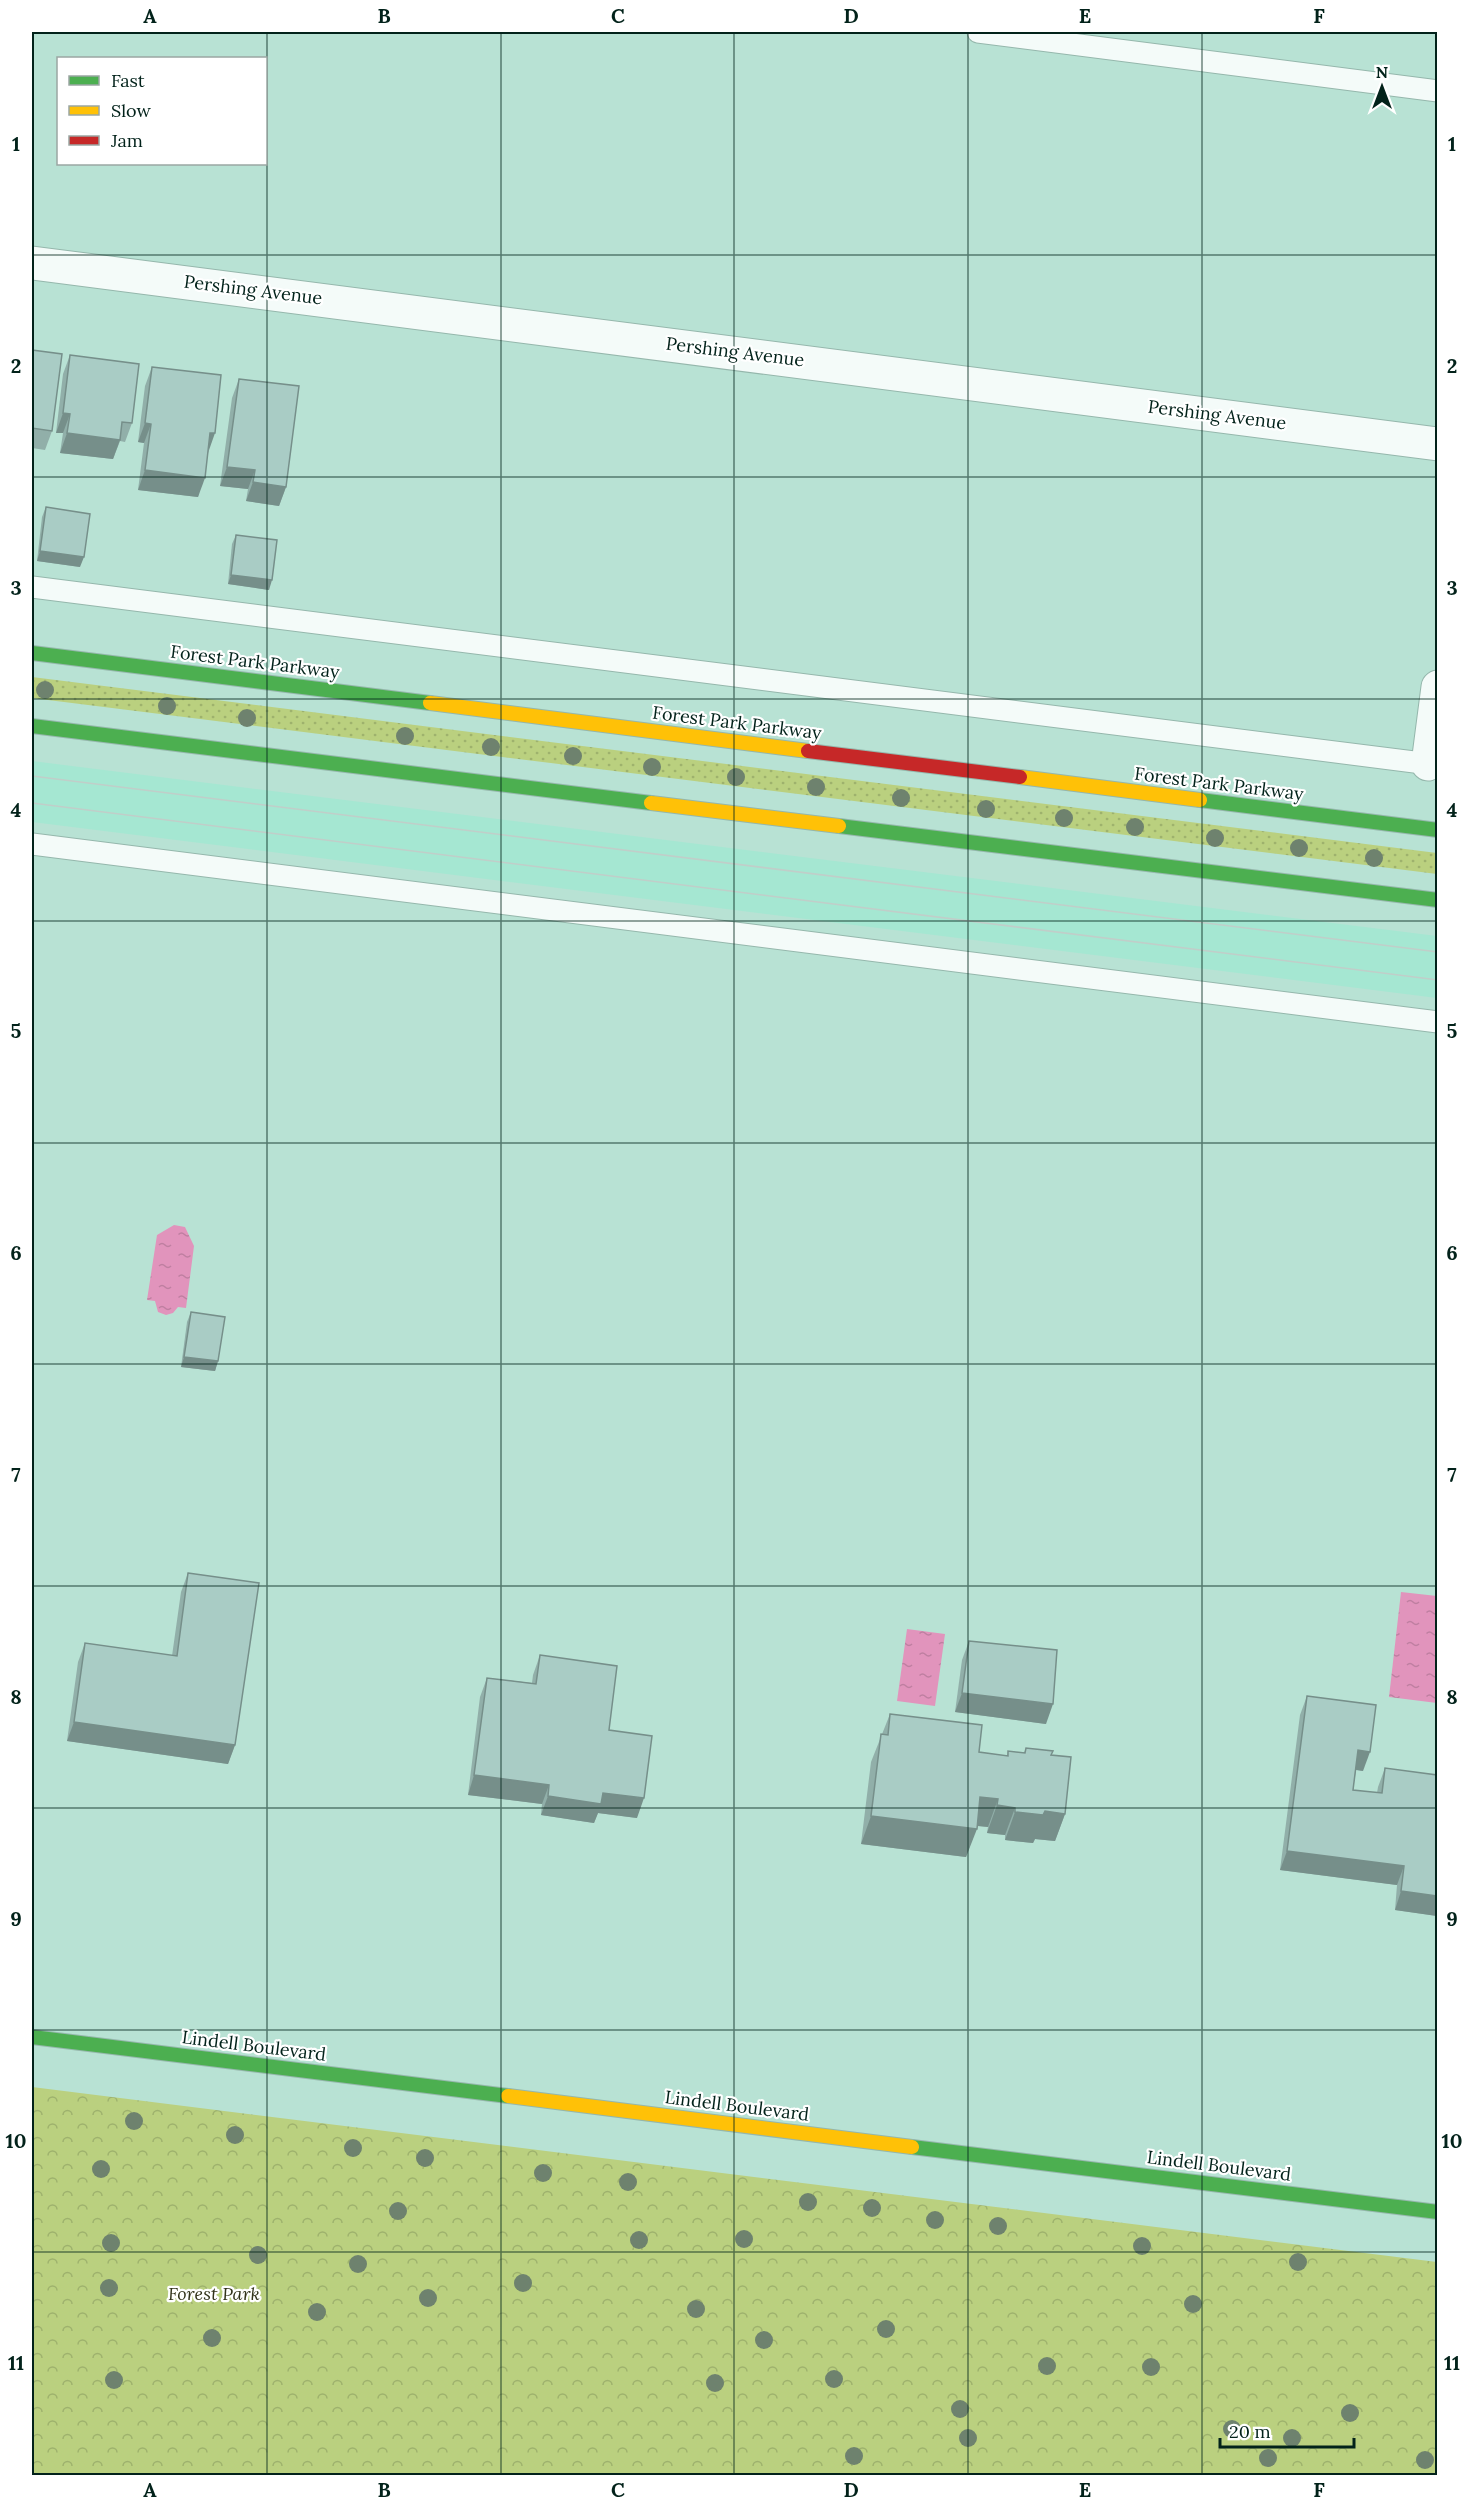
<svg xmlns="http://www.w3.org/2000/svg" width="1469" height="2507" font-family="Lora,serif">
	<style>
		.built { fill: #a5e7d2 }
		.grass { fill: url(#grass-dots) }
		.park { fill: url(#park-crowns) }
		.water { fill: url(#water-ripples) }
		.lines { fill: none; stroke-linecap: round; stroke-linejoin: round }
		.lane-casing { stroke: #95b7ac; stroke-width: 23 }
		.street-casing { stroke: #95b7ac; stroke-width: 35 }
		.fast-casing { stroke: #95b7ac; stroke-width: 16 }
		.slow-casing { stroke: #95b7ac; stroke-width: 16 }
		.jam-casing { stroke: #95b7ac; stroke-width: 16 }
		.lane { stroke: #f4fbf9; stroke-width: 21 }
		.street { stroke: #f4fbf9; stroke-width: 33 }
		.fast { stroke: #4caf50; stroke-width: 14 }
		.slow { stroke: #ffc107; stroke-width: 14 }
		.jam { stroke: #c62828; stroke-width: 14 }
		.tram { stroke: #c0cec9; stroke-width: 1.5 }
		.tree { fill: #6e826e }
		.wall { fill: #91afa9 }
		.shaded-wall { fill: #768f8a }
		.building { fill: #a9ccc5; stroke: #768f8a; stroke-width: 1.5 }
		.grid { fill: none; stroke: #02221a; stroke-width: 1.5; stroke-opacity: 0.55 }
		.labels { text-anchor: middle; stroke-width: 4.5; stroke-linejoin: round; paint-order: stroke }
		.street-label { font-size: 18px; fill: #02221a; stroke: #fff }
		.park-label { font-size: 18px; font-style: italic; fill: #32331b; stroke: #fff }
		.neatline { fill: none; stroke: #02221a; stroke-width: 2 }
		.grid-label { font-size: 20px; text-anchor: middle; font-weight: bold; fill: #02221a }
	</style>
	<defs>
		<pattern id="grass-dots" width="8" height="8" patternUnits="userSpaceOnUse" patternTransform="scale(1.5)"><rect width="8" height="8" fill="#bad07f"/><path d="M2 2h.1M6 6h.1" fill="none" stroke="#9eb26d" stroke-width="1.8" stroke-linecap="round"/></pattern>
		<pattern id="park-crowns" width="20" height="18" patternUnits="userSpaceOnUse" patternTransform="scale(1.5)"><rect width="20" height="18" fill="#bad07f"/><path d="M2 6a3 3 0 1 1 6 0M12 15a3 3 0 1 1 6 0" fill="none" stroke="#9eb26d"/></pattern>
		<pattern id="water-ripples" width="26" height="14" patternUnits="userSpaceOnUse" patternTransform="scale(1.5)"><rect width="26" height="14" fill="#e194bc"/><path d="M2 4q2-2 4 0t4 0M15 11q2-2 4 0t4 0" fill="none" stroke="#bf7fa1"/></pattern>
	</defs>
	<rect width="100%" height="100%" fill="#b8e2d4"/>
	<polygon class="built" points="32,761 1437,936 1437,998 32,822"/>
	<polygon class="grass" points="32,677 1437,853 1437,874 32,698"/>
	<polygon class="park" points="32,2087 1437,2262 1437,2475 32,2475"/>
	<g class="water">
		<polygon points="174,1225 185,1227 194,1246 186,1308 178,1307 173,1313 166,1315 158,1312 155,1301 147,1300 157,1235"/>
		<polygon points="1401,1592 1437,1596 1437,1703 1389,1697"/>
		<polygon points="907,1629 945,1634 935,1706 897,1701"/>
	</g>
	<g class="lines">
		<defs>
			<g id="lane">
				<polyline points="978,32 1438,91"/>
				<polyline points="32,587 1438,765"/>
				<polyline points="32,844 1438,1022"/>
			</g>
			<g id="street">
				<polyline points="32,263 1438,444"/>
				<polyline points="1428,764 1438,687"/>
			</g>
			<g id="fast">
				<polyline points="32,653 430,703"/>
				<polyline points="32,726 651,803"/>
				<polyline points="1200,800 1438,830"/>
				<polyline points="839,826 1438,900"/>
				<polyline points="32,2037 508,2096"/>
				<polyline points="912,2147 1438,2212"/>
			</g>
			<g id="slow">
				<polyline points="430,703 808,751"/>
				<polyline points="1020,777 1200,800"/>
				<polyline points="651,803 839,826"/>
				<polyline points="508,2096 912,2147"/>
			</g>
			<polyline id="jam" points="808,751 1020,777"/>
		</defs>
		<use href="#lane" class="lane-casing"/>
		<use href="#street" class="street-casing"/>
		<use href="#fast" class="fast-casing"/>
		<use href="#slow" class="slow-casing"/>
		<use href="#jam" class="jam-casing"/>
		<use href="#lane" class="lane"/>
		<use href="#street" class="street"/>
		<use href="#fast" class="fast"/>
		<use href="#slow" class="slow"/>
		<use href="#jam" class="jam"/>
		<g class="tram">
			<polyline points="32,776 1438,952"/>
			<polyline points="32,803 1438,980"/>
		</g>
	</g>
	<g class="tree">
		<circle cx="45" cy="690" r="9"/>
		<circle cx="167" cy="706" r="9"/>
		<circle cx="247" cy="718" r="9"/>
		<circle cx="405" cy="736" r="9"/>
		<circle cx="491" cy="747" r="9"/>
		<circle cx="573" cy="756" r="9"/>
		<circle cx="652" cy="767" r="9"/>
		<circle cx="736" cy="777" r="9"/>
		<circle cx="816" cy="787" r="9"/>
		<circle cx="901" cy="798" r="9"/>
		<circle cx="986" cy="809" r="9"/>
		<circle cx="1064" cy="818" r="9"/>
		<circle cx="1135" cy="827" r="9"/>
		<circle cx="1215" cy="838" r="9"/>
		<circle cx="1299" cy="848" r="9"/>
		<circle cx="1374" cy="858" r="9"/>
		<circle cx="134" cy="2121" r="9"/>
		<circle cx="235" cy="2135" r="9"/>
		<circle cx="353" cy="2148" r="9"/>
		<circle cx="425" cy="2158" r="9"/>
		<circle cx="101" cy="2169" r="9"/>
		<circle cx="543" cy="2173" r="9"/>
		<circle cx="628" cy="2182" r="9"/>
		<circle cx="808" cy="2202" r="9"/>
		<circle cx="872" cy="2208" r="9"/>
		<circle cx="398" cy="2211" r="9"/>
		<circle cx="935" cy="2220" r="9"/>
		<circle cx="998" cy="2226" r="9"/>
		<circle cx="744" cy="2239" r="9"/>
		<circle cx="639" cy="2240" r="9"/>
		<circle cx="111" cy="2243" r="9"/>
		<circle cx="1142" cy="2246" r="9"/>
		<circle cx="258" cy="2255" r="9"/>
		<circle cx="1298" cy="2262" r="9"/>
		<circle cx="358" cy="2264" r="9"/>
		<circle cx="523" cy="2283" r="9"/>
		<circle cx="109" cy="2288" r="9"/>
		<circle cx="428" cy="2298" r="9"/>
		<circle cx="1193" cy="2304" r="9"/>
		<circle cx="696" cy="2309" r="9"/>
		<circle cx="317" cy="2312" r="9"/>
		<circle cx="886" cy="2329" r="9"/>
		<circle cx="212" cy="2338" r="9"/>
		<circle cx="764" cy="2340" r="9"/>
		<circle cx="1047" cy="2366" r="9"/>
		<circle cx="1151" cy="2367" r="9"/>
		<circle cx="834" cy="2379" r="9"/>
		<circle cx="114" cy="2380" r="9"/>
		<circle cx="715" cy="2383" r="9"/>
		<circle cx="960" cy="2409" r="9"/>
		<circle cx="1350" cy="2413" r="9"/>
		<circle cx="1232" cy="2429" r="9"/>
		<circle cx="968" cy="2438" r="9"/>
		<circle cx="1292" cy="2438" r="9"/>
		<circle cx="854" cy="2456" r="9"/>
		<circle cx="1268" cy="2458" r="9"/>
		<circle cx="1425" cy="2460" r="9"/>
	</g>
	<g class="wall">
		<polygon points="32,350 52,431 45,450 32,448"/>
		<polygon points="70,355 132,423 125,442 120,441 113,459 60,453 63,433 56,433 63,374"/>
		<polygon points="152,367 208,452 198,497 138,490 144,443 138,442 145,386"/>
		<polygon points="239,379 286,487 279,506 246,501 248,489 220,486 232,398"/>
		<polygon points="46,507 80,567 37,561 42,517"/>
		<polygon points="236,535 269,590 228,584 232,544"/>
		<polygon points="191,1312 218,1361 215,1371 181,1367 187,1322"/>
		<polygon points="188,1573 235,1745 228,1764 67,1741 78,1662 85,1643 172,1656 181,1592"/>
		<polygon points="969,1641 1046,1724 955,1712 962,1660"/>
		<polygon points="540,1655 609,1730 637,1818 598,1813 594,1823 541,1815 542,1804 468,1795 480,1697 487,1678 532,1683 533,1675"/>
		<polygon points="1307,1696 1363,1771 1356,1770 1353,1790 1377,1793 1378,1787 1385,1768 1437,1916 1395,1910 1397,1885 1280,1870 1300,1715"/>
		<polygon points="890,1714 979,1752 1007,1756 1008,1751 1024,1753 1026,1748 1051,1755 1065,1814 1055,1841 1035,1839 1033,1843 1005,1840 1005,1835 987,1833 988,1827 977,1826 966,1857 861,1844 871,1762"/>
	</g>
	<g class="shaded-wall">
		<polygon points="63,413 70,414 63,433 56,433"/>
		<polygon points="145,423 151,424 144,443 138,442"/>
		<polygon points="67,433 120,440 113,459 60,453"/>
		<polygon points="210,433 215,433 208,453"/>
		<polygon points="227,467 255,470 248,489 220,486"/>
		<polygon points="145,470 205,478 198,497 138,490"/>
		<polygon points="253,482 286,487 279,506 246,501"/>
		<polygon points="40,551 84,557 80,567 37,561"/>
		<polygon points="231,575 272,580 269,590 228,584"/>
		<polygon points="184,1357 218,1361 215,1371 181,1367"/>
		<polygon points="962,1693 1053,1704 1046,1724 955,1712"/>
		<polygon points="74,1722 235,1745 228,1764 67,1741"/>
		<polygon points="1358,1750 1370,1752 1363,1771 1351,1769"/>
		<polygon points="474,1775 549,1785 542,1804 468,1795"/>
		<polygon points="603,1793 644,1798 637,1818 598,1813 594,1823 541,1815 548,1796"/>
		<polygon points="980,1797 998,1799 988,1827 970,1825"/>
		<polygon points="997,1805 1015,1808 1005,1835 987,1833"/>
		<polygon points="1045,1811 1065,1814 1055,1841 1035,1839 1033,1843 1005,1840 1015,1812"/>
		<polygon points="871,1816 977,1829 966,1857 861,1844"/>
		<polygon points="1287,1851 1404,1866 1397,1885 1280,1870"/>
		<polygon points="1401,1891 1437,1896 1437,1916 1395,1910"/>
	</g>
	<g class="building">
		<polygon points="32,350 62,354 52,431 32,428 32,431"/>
		<polygon points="70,355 139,364 132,423 122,422 120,440 67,433 70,414 63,413"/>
		<polygon points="152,367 221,375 215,433 210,433 205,478 145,470 151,424 145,423"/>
		<polygon points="239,379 299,386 286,487 253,482 255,470 227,467"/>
		<polygon points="46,507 90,514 84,557 40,551"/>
		<polygon points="236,535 277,540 272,580 231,575"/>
		<polygon points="191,1312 225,1317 218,1361 184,1357"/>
		<polygon points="188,1573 259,1583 235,1745 74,1722 85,1643 177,1656"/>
		<polygon points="969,1641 1057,1650 1053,1704 962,1693"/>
		<polygon points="540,1655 617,1666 609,1730 652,1736 644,1798 603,1793 601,1804 548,1796 549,1785 474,1775 487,1678 536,1684"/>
		<polygon points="1307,1696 1376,1705 1370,1752 1358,1750 1353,1790 1382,1793 1385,1768 1437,1775 1437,1896 1401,1891 1404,1866 1287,1851"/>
		<polygon points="890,1714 982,1725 979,1752 1008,1756 1008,1751 1025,1753 1026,1748 1053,1751 1051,1755 1071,1757 1065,1814 1045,1811 1043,1815 1015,1812 1015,1808 997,1805 998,1799 980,1797 977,1829 871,1816 881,1734 888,1735"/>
	</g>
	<path class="grid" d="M 267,32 L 267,2476M 501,32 L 501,2476M 734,32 L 734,2476M 968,32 L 968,2476M 1202,32 L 1202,2476M 32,255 L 1438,255M 32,477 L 1438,477M 32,699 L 1438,699M 32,921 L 1438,921M 32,1143 L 1438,1143M 32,1364 L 1438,1364M 32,1586 L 1438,1586M 32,1808 L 1438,1808M 32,2030 L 1438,2030M 32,2252 L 1438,2252"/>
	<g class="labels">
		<g class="street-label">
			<text transform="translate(253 290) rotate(7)" y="6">Pershing Avenue</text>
			<text transform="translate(735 352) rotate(7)" y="6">Pershing Avenue</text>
			<text transform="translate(1217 415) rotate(7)" y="6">Pershing Avenue</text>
			<text transform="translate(255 662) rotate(7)" y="6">Forest Park Parkway</text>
			<text transform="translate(737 723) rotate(7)" y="6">Forest Park Parkway</text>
			<text transform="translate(1219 784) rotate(7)" y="6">Forest Park Parkway</text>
			<text transform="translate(254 2046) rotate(7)" y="6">Lindell Boulevard</text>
			<text transform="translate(737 2106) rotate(7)" y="6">Lindell Boulevard</text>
			<text transform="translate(1219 2166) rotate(7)" y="6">Lindell Boulevard</text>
		</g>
		<g class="park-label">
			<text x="214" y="2300">Forest Park</text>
		</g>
	</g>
	<rect width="1469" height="2507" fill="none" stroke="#ffffff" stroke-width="66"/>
	<rect x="57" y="57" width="210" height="108" fill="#ffffff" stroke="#9aa7a3" stroke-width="1.5"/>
	<rect x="69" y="76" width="30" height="9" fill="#4caf50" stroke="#9aa7a3" stroke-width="1.5"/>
	<text x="111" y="87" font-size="18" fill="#02221a">Fast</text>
	<rect x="69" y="106" width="30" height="9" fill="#ffc107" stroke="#9aa7a3" stroke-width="1.5"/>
	<text x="111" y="117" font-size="18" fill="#02221a">Slow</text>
	<rect x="69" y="136" width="30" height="9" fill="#c62828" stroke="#9aa7a3" stroke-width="1.5"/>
	<text x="111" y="147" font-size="18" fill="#02221a">Jam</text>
	<g transform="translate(1382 87)" stroke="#ffffff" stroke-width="4.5" paint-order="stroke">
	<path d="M0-4.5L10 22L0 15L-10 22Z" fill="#02221a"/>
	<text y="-9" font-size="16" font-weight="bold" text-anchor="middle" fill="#02221a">N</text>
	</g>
	<path d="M1220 2438v9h134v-9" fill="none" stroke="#02221a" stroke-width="3"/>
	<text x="1229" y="2438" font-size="18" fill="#02221a" stroke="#ffffff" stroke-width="4.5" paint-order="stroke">20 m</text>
	<rect x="33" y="33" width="1403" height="2441" class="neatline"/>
	<g class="grid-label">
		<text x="150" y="23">A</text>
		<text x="384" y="23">B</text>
		<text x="618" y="23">C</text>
		<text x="851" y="23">D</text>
		<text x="1085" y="23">E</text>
		<text x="1319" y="23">F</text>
		<text x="16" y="151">1</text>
		<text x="1452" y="151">1</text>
		<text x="16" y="373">2</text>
		<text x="1452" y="373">2</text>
		<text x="16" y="595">3</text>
		<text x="1452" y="595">3</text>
		<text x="16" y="817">4</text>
		<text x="1452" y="817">4</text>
		<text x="16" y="1038">5</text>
		<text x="1452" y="1038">5</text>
		<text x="16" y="1260">6</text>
		<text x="1452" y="1260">6</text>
		<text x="16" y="1482">7</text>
		<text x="1452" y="1482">7</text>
		<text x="16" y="1704">8</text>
		<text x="1452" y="1704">8</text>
		<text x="16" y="1926">9</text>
		<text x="1452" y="1926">9</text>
		<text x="16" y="2148">10</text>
		<text x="1452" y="2148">10</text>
		<text x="16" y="2370">11</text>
		<text x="1452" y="2370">11</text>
		<text x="150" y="2497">A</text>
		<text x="384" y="2497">B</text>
		<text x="618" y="2497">C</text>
		<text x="851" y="2497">D</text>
		<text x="1085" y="2497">E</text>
		<text x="1319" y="2497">F</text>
	</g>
</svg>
